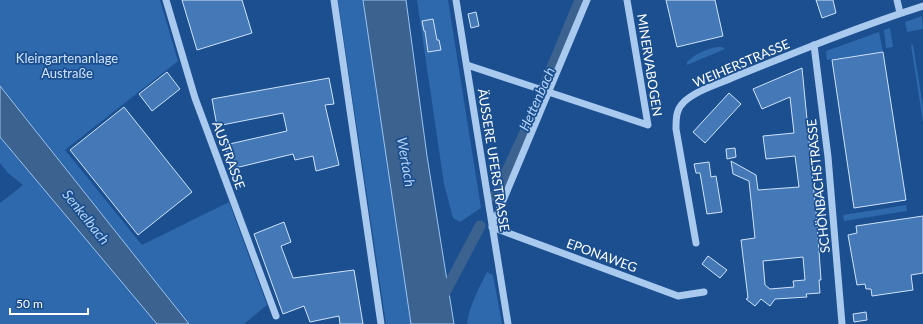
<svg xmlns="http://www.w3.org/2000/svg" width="923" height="324" font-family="Lato,sans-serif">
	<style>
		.green { fill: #2e69ad }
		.water { fill: #3c6290; stroke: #9cc4f0 }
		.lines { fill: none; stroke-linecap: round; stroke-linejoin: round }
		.canal { stroke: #3c6290; stroke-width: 11 }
		.building { fill: #4478b7; stroke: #cfe3fa; fill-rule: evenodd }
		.minor { stroke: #a9c9ee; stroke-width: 7 }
		.labels { text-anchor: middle; stroke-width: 3.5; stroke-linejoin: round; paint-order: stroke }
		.park-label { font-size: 13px; fill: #cfe3fa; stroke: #1b4f8f }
		.street-label { font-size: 13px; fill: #fff; stroke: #1b4f8f }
		.water-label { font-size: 14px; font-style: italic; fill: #b5d3f5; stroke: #1b4f8f }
	</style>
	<rect width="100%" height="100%" fill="#1b4f8f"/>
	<g class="green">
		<polygon points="0,0 160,0 178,61 65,150 142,245 229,202 267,305 244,324 189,324 0,86"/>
		<polygon points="338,0 363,0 411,324 386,324"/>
		<polygon points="417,0 448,0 481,208 460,222 453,218 444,184"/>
		<polygon points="922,16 923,29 907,32 905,22"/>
		<polygon points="890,28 893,47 886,48 884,30"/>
		<polygon points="879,32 883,52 827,60 826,51"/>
		<polygon points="911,45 913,45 923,107 923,122"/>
		<path d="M 717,47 L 722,47 L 725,49 L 687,65 L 687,62 C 695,54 706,49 717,47 Z"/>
		<polygon points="0,137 157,324 0,324 0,203 23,185 8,173 0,163"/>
		<polygon points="906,205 907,211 844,221 843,215"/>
		<path d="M 487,272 L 493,275 L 502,324 L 467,324 C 469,306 479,288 487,272 Z"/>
	</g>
	<g class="water">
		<polygon points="363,0 406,0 427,156 454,324 411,324"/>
		<polygon points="0,86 189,324 157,324 0,137"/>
	</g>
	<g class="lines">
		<g class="canal">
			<polyline points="495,197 526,130 580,0"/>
			<polyline points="441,300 480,226"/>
		</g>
	</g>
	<g class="building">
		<polygon points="182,0 242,0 252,33 197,50"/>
		<polygon points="666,0 715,0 723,36 677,47"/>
		<polygon points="816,0 833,0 836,13 822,18"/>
		<polygon points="476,12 479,26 471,28 468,14"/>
		<polygon points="433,19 437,40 439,40 441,50 428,52 425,31 424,31 422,21"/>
		<polygon points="883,52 906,200 854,208 832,60"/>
		<path d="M 802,68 L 817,222 L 821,280 L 819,280 L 820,293 L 806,294 L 807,297 L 775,299 L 770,306 L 761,299 L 755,306 L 746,299 L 748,298 L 741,240 L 755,238 L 749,181 L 733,174 L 731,161 L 756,175 L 758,190 L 799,187 L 795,156 L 766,159 L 763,136 L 794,133 L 790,97 L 762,109 L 753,89 ZM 803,257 L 805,280 L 793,281 L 794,287 L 770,289 L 765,285 L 763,261 Z"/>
		<polygon points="167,72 180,89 152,111 139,94"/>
		<polygon points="329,78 334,104 325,105 339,165 316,171 313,156 295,160 293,154 231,169 225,145 287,131 283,113 217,126 212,99"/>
		<polygon points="729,93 741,104 705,143 693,132"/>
		<polygon points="124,107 192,192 138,235 70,150"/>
		<polygon points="525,119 531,122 527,130 521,127"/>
		<polygon points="735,148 736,157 727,159 726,149"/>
		<polygon points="709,162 711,177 716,176 722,212 707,214 700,173 696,173 694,164"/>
		<polygon points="923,216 923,273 911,275 913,290 872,296 871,289 866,289 865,284 857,285 848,235 857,233 856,226"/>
		<polygon points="284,222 291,242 281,246 293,278 354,270 363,324 340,324 339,316 310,322 304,306 283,314 254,234"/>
		<polygon points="708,256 727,270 720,278 702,264"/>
		<polygon points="866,312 867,320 854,322 853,314"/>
	</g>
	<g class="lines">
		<g class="minor">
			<polyline points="166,0 195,98 276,316"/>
			<polyline points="334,0 381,324"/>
			<polyline points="456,0 508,324"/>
			<polyline points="587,0 492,227 678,296 704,292"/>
			<polyline points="897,0 900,13"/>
			<polyline points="814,45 828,157 842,324"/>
			<polyline points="467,65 648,125 627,0"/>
			<path d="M 696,243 L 676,129 C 676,119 676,110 683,103 C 694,91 719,84 734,77 C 796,52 860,26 923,6"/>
		</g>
	</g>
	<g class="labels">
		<g class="park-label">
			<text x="67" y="63">Kleingartenanlage<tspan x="67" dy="15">Austraße</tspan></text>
		</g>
		<g class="street-label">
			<text transform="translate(741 63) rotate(-23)" y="5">WEIHERSTRASSE</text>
			<text transform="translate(650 65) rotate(81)" y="5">MINERVABOGEN</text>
			<text transform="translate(229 155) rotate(70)" y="5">AUSTRASSE</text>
			<text transform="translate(494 160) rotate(81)" y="5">ÄUSSERE UFERSTRASSE</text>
			<text transform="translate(818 186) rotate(-96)" y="5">SCHÖNBACHSTRASSE</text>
			<text transform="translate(602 255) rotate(20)" y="5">EPONAWEG</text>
		</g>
		<g class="water-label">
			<text transform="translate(537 99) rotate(-66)" y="5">Hettenbach</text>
			<text transform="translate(406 162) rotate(80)" y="5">Wertach</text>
			<text transform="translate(86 217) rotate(51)" y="5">Senkelbach</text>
		</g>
	</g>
	<path d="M10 308v6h78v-6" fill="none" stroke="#ffffff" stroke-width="2"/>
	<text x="16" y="308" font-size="12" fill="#ffffff" stroke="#1b4f8f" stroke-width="3" paint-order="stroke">50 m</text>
</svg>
